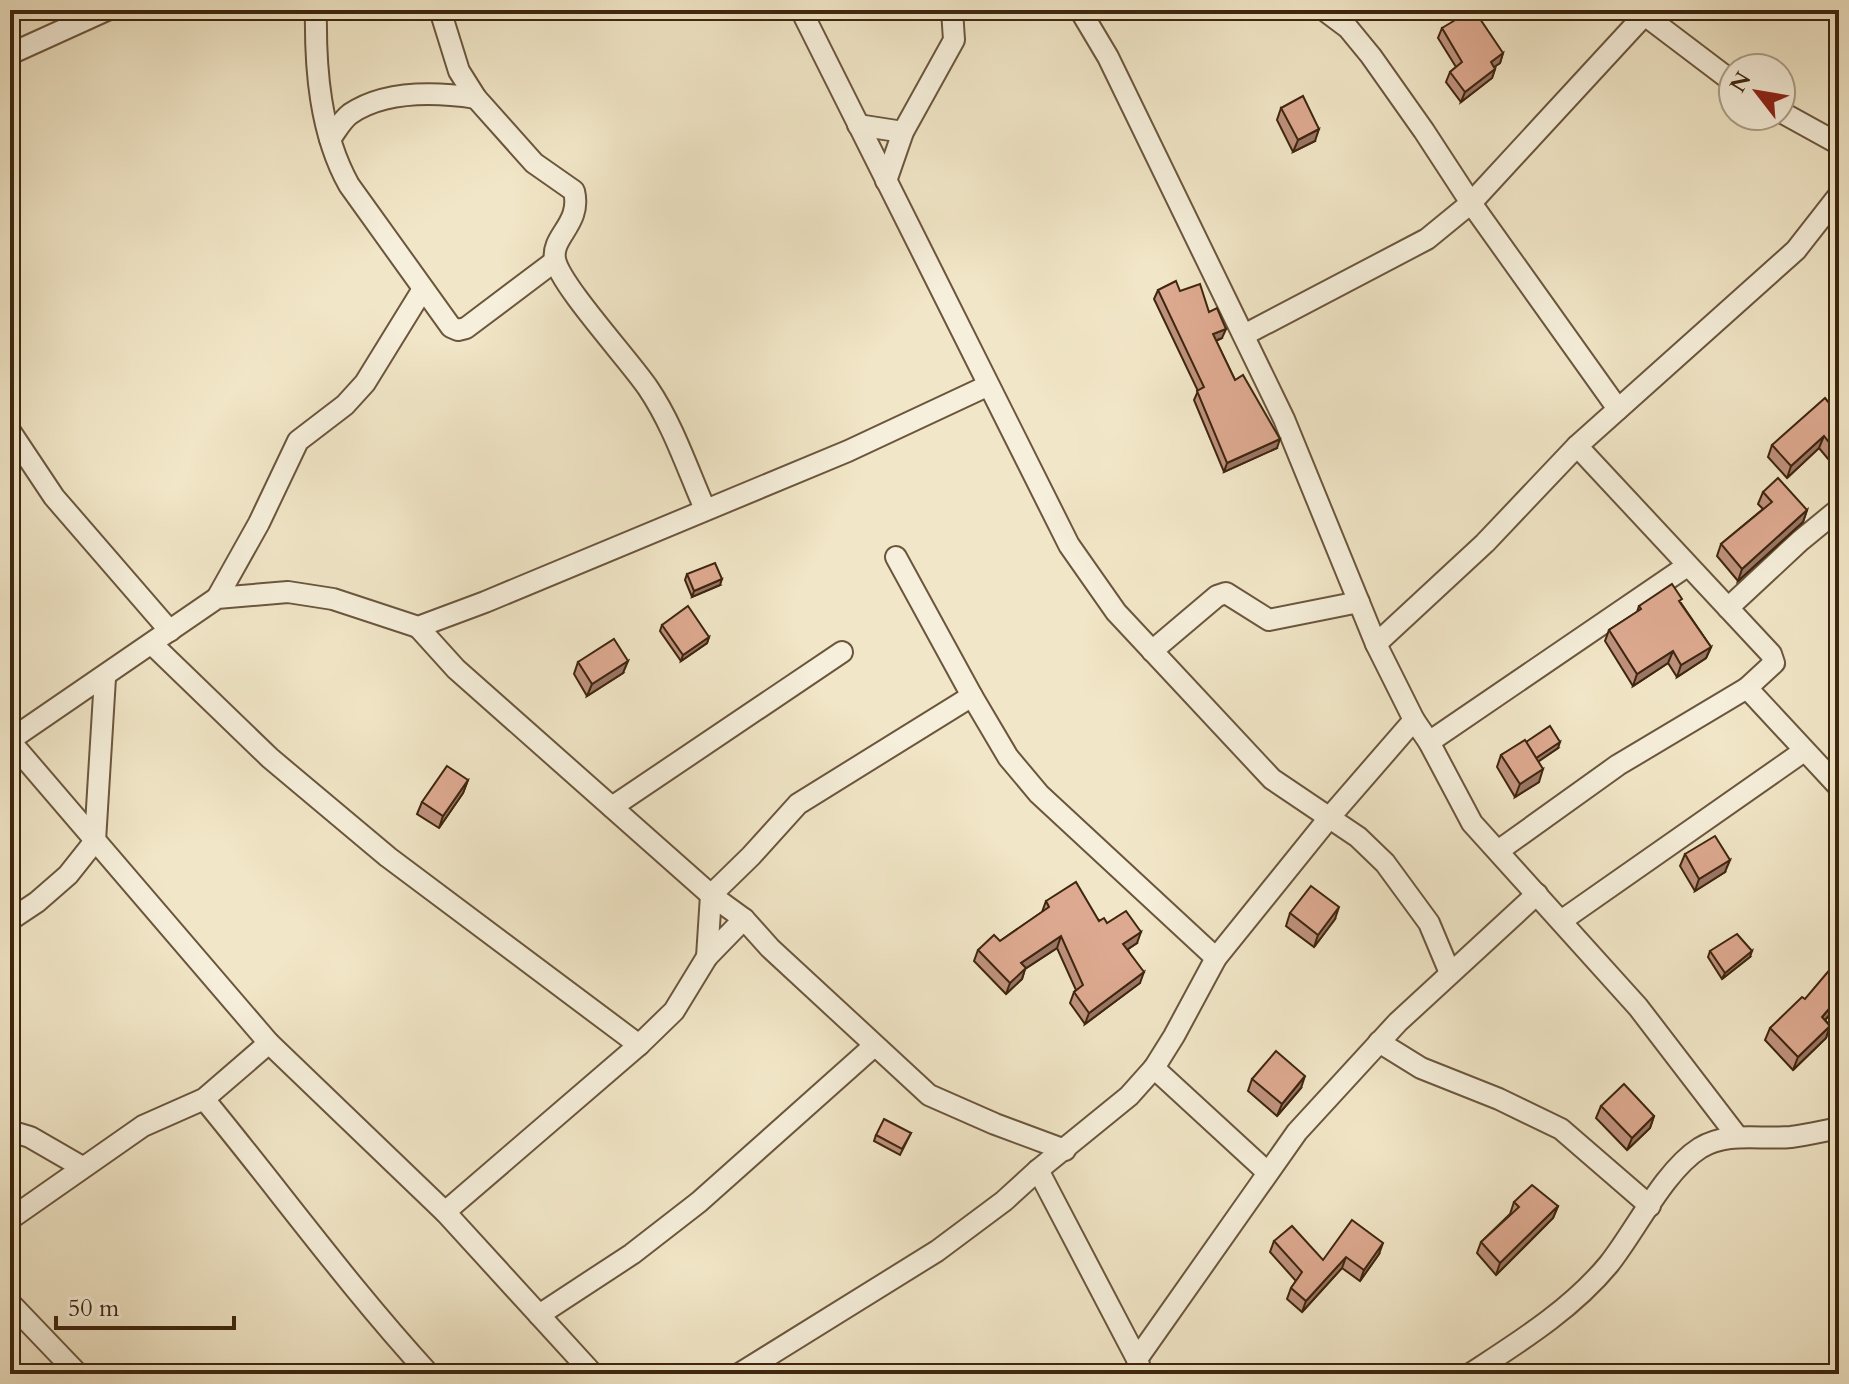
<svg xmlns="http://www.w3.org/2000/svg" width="1849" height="1384" font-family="Cardo,serif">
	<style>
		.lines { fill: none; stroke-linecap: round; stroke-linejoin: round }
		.street-casing { stroke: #6b563d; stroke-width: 24 }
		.street { stroke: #f6efdb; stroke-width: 20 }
		.wall { fill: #be917c; stroke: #3e260f; stroke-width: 2 }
		.shaded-wall { fill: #9b7665; stroke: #3e260f; stroke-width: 2 }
		.building { fill: #dda990; stroke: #3e260f; stroke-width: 2 }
	</style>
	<rect width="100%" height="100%" fill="#f1e6c7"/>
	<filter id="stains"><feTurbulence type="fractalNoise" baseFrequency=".0025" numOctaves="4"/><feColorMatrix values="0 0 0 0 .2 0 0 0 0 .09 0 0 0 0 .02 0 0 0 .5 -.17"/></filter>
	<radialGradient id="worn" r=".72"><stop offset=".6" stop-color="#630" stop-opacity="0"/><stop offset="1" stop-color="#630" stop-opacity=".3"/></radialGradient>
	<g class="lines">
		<defs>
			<g id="street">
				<path d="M 316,10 C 315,69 320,133 349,185 L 451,327 L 458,330 L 466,328 L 555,261"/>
				<path d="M 440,10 L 459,71 L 476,98 L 534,163 L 574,191 C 582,224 551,236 555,259 C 559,284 630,361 648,388 C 673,425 687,468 705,509"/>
				<polyline points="801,10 1069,545 1116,612 1272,779 1358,837 1385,863 1429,923 1450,973"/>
				<polyline points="1080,10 1108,57 1284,419 1376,644"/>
				<polyline points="1324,10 1348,28 1371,56 1424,131 1471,203 1618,409"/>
				<polyline points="1638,10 1733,82"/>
				<polyline points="10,54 107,10"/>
				<polyline points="1781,112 1839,144"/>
				<polyline points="858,125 903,132"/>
				<path d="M 330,139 C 336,131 342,120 350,114 C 385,90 436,92 476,98"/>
				<polyline points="886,181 903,132 954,40 952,10"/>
				<polyline points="1244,335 1427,239 1471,203 1649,10"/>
				<polyline points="10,431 54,497 170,631"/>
				<polyline points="896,557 972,696 1008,757 1039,794 1216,958"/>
				<polyline points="217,598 259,523 298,441 345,405 365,383 423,289"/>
				<polyline points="1728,608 1800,541 1839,509"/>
				<polyline points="418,627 456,669 711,895 744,919 770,948 929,1095 995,1124 1065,1150"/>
				<polyline points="153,645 270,758 388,857 639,1045"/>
				<polyline points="1152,651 1217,596 1226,593 1269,620 1359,602"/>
				<polyline points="1747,688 1839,787"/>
				<polyline points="1414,720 1429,742 1472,823 1638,1007 1737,1136"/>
				<polyline points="10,740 217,598 288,592 333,599 418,627 485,602 848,451 987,386"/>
				<polyline points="10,741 269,1043 445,1212 593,1374"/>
				<polyline points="1429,742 1687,566"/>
				<polyline points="612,807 842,652"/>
				<polyline points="1498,851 1618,765 1747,688 1774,663 1771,654 1577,446"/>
				<polyline points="10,920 37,902 68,875 95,841 105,678"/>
				<polyline points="1561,921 1804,751"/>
				<polyline points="707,957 711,895 751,856 798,804 972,696"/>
				<polyline points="1379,1042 1421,1068 1499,1099 1561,1129 1650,1206"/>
				<polyline points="1154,1068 1267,1172"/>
				<path d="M 204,1099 C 279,1190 349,1287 429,1374"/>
				<polyline points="10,1131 30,1137 82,1167"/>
				<polyline points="1038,1170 1137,1359 1142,1374"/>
				<polyline points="445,1212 639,1045 674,1011 707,957 744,919"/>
				<polyline points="10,1219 143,1126 204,1099 269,1043"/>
				<polyline points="10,1303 78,1374"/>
				<polyline points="539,1315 632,1254 699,1202 874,1046"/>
				<polyline points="1137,1359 1297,1132 1398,1022 1537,894"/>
				<polyline points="739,1374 937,1251 1004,1201 1038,1170 1129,1096 1154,1068 1174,1036 1216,958 1329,818 1414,720 1376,644 1485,543 1577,446 1796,250 1839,195"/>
				<path d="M 1470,1374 C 1519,1342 1571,1310 1609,1264 C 1636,1230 1664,1171 1700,1148 C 1728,1131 1760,1140 1791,1137 C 1807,1135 1823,1131 1839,1128"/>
			</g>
		</defs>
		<use href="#street" class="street-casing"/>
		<use href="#street" class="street"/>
	</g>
	<g class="wall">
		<polygon points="1442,28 1503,53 1500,63 1494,67 1495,69 1492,78 1461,102 1446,82 1450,72 1456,67 1438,38"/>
		<polygon points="1281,108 1315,141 1293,152 1277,120"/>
		<polygon points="1158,290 1180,291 1209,312 1222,338 1216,341 1235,380 1277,448 1224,472 1194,400 1198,391 1154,299"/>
		<polygon points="1839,415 1839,472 1819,448 1787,478 1768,457 1772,445"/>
		<polygon points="1763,492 1807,510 1803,522 1738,581 1717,556 1721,544 1763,509 1758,504"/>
		<polygon points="687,574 720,585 692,597 685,580"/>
		<polygon points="1681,603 1711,647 1706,658 1677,677 1668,663 1633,686 1605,641 1609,630 1637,612 1639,606"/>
		<polygon points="662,625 709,637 707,643 681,661 660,631"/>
		<polygon points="578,662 623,673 587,696 574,674"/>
		<polygon points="1526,742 1558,748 1538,761 1539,782 1515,797 1497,767 1501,755"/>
		<polygon points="468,780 463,793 439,828 417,814 422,802"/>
		<polygon points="1685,854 1725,872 1695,891 1680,866"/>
		<polygon points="1046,901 1107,923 1137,943 1128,949 1140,983 1085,1024 1070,1003 1074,992 1076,990 1057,948 1025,969 1022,979 1006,994 974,961 978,950 1000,941 1042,912"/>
		<polygon points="1290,913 1335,919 1314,947 1286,926"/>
		<polygon points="1710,951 1750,957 1722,979 1708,957"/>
		<polygon points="1839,973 1839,1004 1825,1020 1830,1026 1826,1038 1793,1070 1765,1040 1770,1028"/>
		<polygon points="1252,1079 1301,1088 1277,1116 1248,1091"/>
		<polygon points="1601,1106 1654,1116 1650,1128 1627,1150 1596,1118"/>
		<polygon points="911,1133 900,1155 874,1141 876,1135"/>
		<polygon points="1514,1202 1558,1206 1553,1218 1496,1275 1477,1253 1481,1242 1510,1214"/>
		<polygon points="1274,1241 1323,1260 1379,1254 1360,1281 1342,1268 1302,1312 1287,1299 1291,1288 1296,1281 1270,1252"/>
	</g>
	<g class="shaded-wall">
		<polygon points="1503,53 1500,63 1487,72 1491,62"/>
		<polygon points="1495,69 1492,78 1461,102 1465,92"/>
		<polygon points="1319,129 1315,141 1293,152 1298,140"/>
		<polygon points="1226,329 1222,338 1210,343 1213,334"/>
		<polygon points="1824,436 1819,448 1787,478 1791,466"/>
		<polygon points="1280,439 1277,448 1224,472 1227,463"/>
		<polygon points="1807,510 1803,522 1738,581 1742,569"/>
		<polygon points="722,579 720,585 692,597 694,591"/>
		<polygon points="709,637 707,643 681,661 683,655"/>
		<polygon points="1711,647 1706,658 1677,677 1681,665"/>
		<polygon points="1673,651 1668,663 1633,686 1637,674"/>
		<polygon points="628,661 623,673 587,696 592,684"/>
		<polygon points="1560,742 1558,748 1532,766 1534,759"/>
		<polygon points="1543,769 1539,782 1515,797 1520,784"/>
		<polygon points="468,780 463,793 439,828 443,816"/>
		<polygon points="1730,860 1725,872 1695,891 1699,879"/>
		<polygon points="1339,907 1335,919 1314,947 1318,935"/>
		<polygon points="1141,932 1137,943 1119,955 1123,944"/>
		<polygon points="1061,936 1057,948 1025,969 1022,979 1006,994 1010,983 1021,963"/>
		<polygon points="1752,951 1750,957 1722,979 1725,973"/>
		<polygon points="1144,972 1140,983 1085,1024 1089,1013"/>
		<polygon points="1839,997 1839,1004 1817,1029 1822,1017"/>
		<polygon points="1830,1026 1826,1038 1793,1070 1798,1057"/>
		<polygon points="1305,1076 1301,1088 1277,1116 1282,1104"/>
		<polygon points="1654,1116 1650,1128 1627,1150 1632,1138"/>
		<polygon points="1558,1206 1553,1218 1496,1275 1500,1263"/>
		<polygon points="1383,1243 1379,1254 1360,1281 1364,1270"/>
		<polygon points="1346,1257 1342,1268 1302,1312 1306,1301"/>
	</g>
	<g class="building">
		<polygon points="1472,10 1474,10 1503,53 1491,62 1495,69 1465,92 1450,72 1462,62 1442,28"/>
		<polygon points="1303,96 1319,129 1298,140 1281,108"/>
		<polygon points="1176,281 1180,291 1200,284 1209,312 1217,308 1226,329 1213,334 1235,380 1243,375 1280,439 1227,463 1197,391 1204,387 1158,290"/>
		<polygon points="1825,398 1839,415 1839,455 1824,436 1791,466 1772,445"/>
		<polygon points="1778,478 1807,510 1742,569 1721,544 1772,502 1763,492"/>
		<polygon points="715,563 722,579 694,591 687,574"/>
		<polygon points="1672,584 1682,599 1679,601 1711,647 1681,665 1673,651 1637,674 1609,630 1641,609 1639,606"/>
		<polygon points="688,606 709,637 683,655 662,625"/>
		<polygon points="614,639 628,661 592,684 578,662"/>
		<polygon points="1550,726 1560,742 1536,758 1526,742"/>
		<polygon points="1525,740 1543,769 1520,784 1501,755"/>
		<polygon points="447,766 468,780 443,816 422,802"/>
		<polygon points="1715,836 1730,860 1699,879 1685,854"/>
		<polygon points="1076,882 1099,921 1104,918 1107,923 1126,911 1141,932 1123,944 1144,972 1089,1013 1074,992 1083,985 1061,936 1021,963 1026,968 1010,983 978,950 994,935 1000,941 1049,907 1046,901"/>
		<polygon points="1311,886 1339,907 1318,935 1290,913"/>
		<polygon points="1737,934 1752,951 1725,973 1710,951"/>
		<polygon points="1832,967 1839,973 1839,997 1822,1017 1830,1026 1798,1057 1770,1028 1802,997 1805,999"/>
		<polygon points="1276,1051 1305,1076 1282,1104 1252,1079"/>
		<polygon points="1624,1084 1654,1116 1632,1138 1601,1106"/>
		<polygon points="884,1119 911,1133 902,1149 876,1135"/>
		<polygon points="1532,1185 1558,1206 1500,1263 1481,1242 1519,1207 1514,1202"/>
		<polygon points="1352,1220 1383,1243 1364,1270 1346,1257 1306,1301 1291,1288 1302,1272 1274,1241 1292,1226 1323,1260"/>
	</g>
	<rect width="1849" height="1384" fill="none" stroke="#f1e6c7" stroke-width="40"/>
	<rect x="12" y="12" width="1825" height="1360" fill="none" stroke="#3e260f" stroke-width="4"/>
	<rect x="20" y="20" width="1809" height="1344" fill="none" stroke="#3e260f" stroke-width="2"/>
	<g transform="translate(1757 92) rotate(301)"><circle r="38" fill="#f6efdb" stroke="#ac9f89" stroke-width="2"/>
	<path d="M0-6L14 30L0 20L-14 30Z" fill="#8f2418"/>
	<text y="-12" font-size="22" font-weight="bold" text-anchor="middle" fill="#3e260f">N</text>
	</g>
	<path d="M56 1316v12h178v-12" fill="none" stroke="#3e260f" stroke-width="4"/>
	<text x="68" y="1316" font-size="24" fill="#3e260f" stroke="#f6efdb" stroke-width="6" paint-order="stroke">50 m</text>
	<rect width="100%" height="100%" filter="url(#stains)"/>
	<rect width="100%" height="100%" fill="url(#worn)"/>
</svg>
